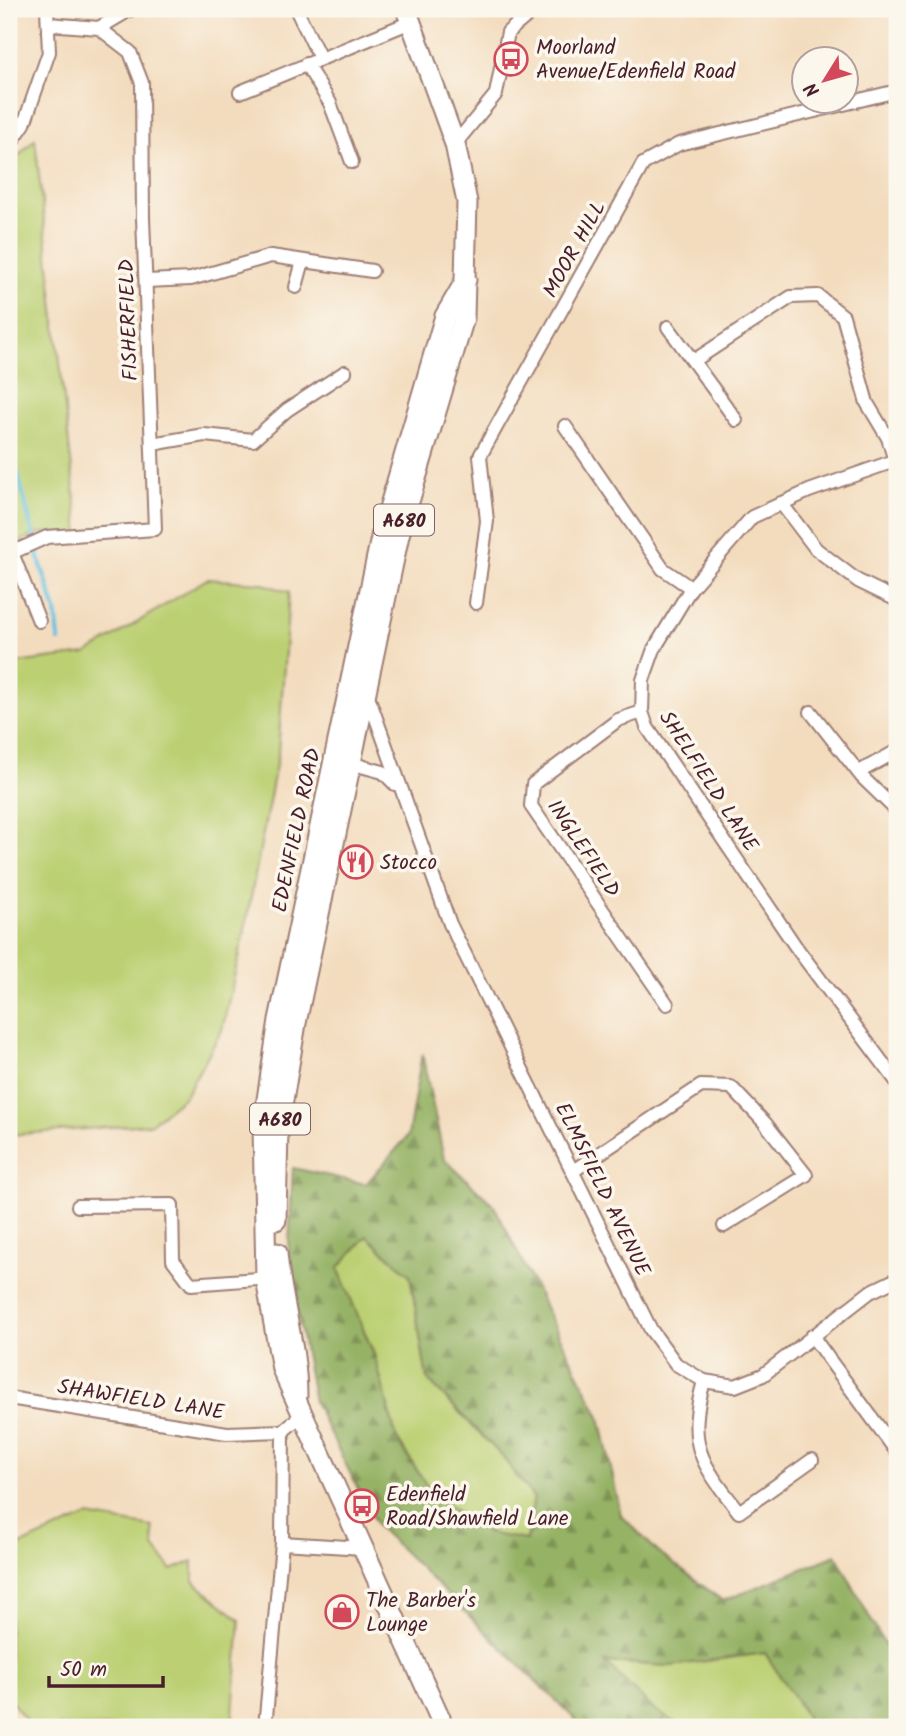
<svg xmlns="http://www.w3.org/2000/svg" width="906" height="1736" font-family="Kalam,sans-serif">
	<style>
		.green { fill: #bcd073; stroke: #83784f; stroke-width: 2 }
		.forest { fill: url(#forest-firs); stroke: #706848; stroke-width: 2; fill-rule: evenodd }
		.lines { fill: none; stroke-linecap: round; stroke-linejoin: round }
		.stream { stroke: #63c1e1; stroke-width: 4.5 }
		.street-casing { stroke: #9e7e74; stroke-width: 16 }
		.primary-casing { stroke: #9e7e74; stroke-width: 23 }
		.street { stroke: #fff; stroke-width: 12 }
		.primary { stroke: #fff; stroke-width: 19 }
		.labels { text-anchor: middle; stroke-width: 7; stroke-linejoin: round; paint-order: stroke }
		.shield { fill: #fbf7ec; stroke: #7f6065; stroke-width: 2 }
		.shield-label { font-size: 19px; font-weight: bold; fill: #4a1f2b }
		.poi-label { font-size: 21px; fill: #4a1f2b; stroke: #fbf7ec; text-anchor: start }
		.street-label { font-size: 21px; fill: #4a1f2b; stroke: #fbf7ec }
	</style>
	<defs>
		<pattern id="forest-firs" width="22" height="20" patternUnits="userSpaceOnUse" patternTransform="scale(1.75)"><rect width="22" height="20" fill="#95b265"/><path d="M5 1l3.5 6h-7zM16 11l3.5 6h-7z" fill="#7c9053"/></pattern>
	</defs>
	<rect width="100%" height="100%" fill="#fbf7ec"/>
	<filter id="ink" filterUnits="userSpaceOnUse"><feTurbulence type="fractalNoise" baseFrequency=".0143" numOctaves="2"/><feDisplacementMap in="SourceGraphic" scale="14" xChannelSelector="R" yChannelSelector="G"/><feConvolveMatrix kernelMatrix="1 2 1 2 8 2 1 2 1" color-interpolation-filters="sRGB"/></filter>
	<filter id="wash" filterUnits="userSpaceOnUse"><feTurbulence type="fractalNoise" baseFrequency=".00686" numOctaves="4" result="noise"/><feDisplacementMap in="SourceGraphic" scale="28" xChannelSelector="R" yChannelSelector="G"/><feGaussianBlur stdDeviation="1.57" result="paint"/><feColorMatrix in="noise" values="0 0 0 0 0 0 0 0 0 0 0 0 0 0 0 0 0 1.4 0 .05"/><feComposite in="paint" operator="in"/></filter>
	<g filter="url(#wash)">
		<rect width="100%" height="100%" fill="#f3dcbe"/>
		<g class="green">
			<polygon points="35,139 79,534 39,533 14,544 9,529 9,165"/>
			<polygon points="207,579 260,583 289,592 278,754 245,929 222,1030 185,1096 150,1124 9,1135 9,664 86,654"/>
			<polygon points="367,1236 410,1275 427,1379 501,1455 534,1498 526,1541 487,1533 432,1494 396,1437 375,1357 338,1268"/>
			<polygon points="88,1516 153,1527 154,1547 172,1570 193,1561 193,1581 240,1620 232,1727 32,1727 9,1699 9,1550"/>
			<polygon points="765,1653 808,1718 803,1727 684,1727 654,1710 604,1662 670,1666"/>
		</g>
		<path class="forest" d="M 422,1054 L 444,1159 L 494,1205 L 600,1417 L 621,1515 L 659,1553 L 723,1601 L 836,1555 L 897,1668 L 897,1727 L 803,1727 L 807,1718 L 765,1653 L 670,1666 L 605,1662 L 654,1710 L 684,1727 L 583,1727 L 377,1526 L 314,1402 L 288,1261 L 293,1168 L 366,1184 L 408,1136 ZM 367,1236 L 410,1275 L 427,1379 L 501,1455 L 534,1498 L 526,1540 L 487,1533 L 432,1494 L 396,1437 L 375,1357 L 338,1268 Z"/>
		<g class="lines">
			<polyline class="stream" points="9,439 40,562 56,611 59,641"/>
		</g>
	</g>
	<g filter="url(#ink)">
		<g class="lines">
			<defs>
				<g id="street">
					<polyline points="296,9 320,58"/>
					<polyline points="99,28 131,9"/>
					<polyline points="306,64 330,103 352,162"/>
					<polyline points="240,92 411,22"/>
					<polyline points="455,144 496,94 508,32 535,9"/>
					<polyline points="9,146 24,124 49,52 47,9"/>
					<polyline points="146,281 191,279 271,256 372,271"/>
					<polyline points="296,287 303,261"/>
					<polyline points="668,327 736,420"/>
					<polyline points="695,360 791,297 818,296 843,316 867,403 888,438 895,461"/>
					<polyline points="565,426 663,569 691,588"/>
					<polyline points="152,444 204,435 253,440 287,410 345,372"/>
					<polyline points="897,460 809,491 752,517 691,588 654,649 643,680 642,712 647,727 796,947 897,1082"/>
					<polyline points="781,503 816,549 858,581 897,600"/>
					<polyline points="12,553 39,621"/>
					<polyline points="9,554 47,537 155,529 143,218 142,83 130,52 99,28 48,24"/>
					<polyline points="476,603 487,521 480,456 643,164 679,144 897,91"/>
					<polyline points="368,696 450,924 651,1330 676,1364 704,1381 735,1386 763,1375 870,1292 897,1279"/>
					<polyline points="642,712 618,720 533,784 531,806 667,1004"/>
					<polyline points="811,712 862,777 897,811"/>
					<polyline points="346,762 383,772 395,784"/>
					<polyline points="859,772 897,751"/>
					<polyline points="573,1171 701,1086 731,1087 765,1123 806,1175 724,1226"/>
					<polyline points="78,1206 172,1205 173,1260 191,1284 271,1278"/>
					<polyline points="812,1336 897,1452"/>
					<path d="M 704,1381 C 686,1445 701,1463 739,1512 L 812,1460"/>
					<polyline points="9,1398 227,1433 283,1431 304,1413"/>
					<polyline points="282,1543 363,1548"/>
					<polyline points="265,1727 282,1543 283,1431"/>
				</g>
				<g id="primary">
					<polyline points="276,1220 278,1130 296,1023 399,535 464,318 467,202 455,144 406,9"/>
					<path d="M 277,1253 C 281,1302 297,1347 297,1396"/>
					<polyline points="444,1727 282,1369 266,1279 263,1126 279,1020 382,533 445,316 466,280"/>
				</g>
			</defs>
			<use href="#street" class="street-casing"/>
			<use href="#primary" class="primary-casing"/>
			<use href="#street" class="street"/>
			<use href="#primary" class="primary"/>
		</g>
	</g>
	<defs>
		<symbol id="bus-ring" viewBox="-11 -11 22 22"><circle r="9.5" fill="#fbf7ec" stroke="#d1495b" stroke-width="1.5"/><path d="M-5-6H5V4H4V6H2V4H-2V6H-4V4H-5ZM-3.5-4V0h7V-4ZM-3.5 1.2v1.5H-2V1.2ZM2 1.2v1.5H3.5V1.2Z" fill="#d1495b"/></symbol>
		<symbol id="restaurant-ring" viewBox="-11 -11 22 22"><circle r="9.5" fill="#fbf7ec" stroke="#d1495b" stroke-width="1.5"/><path d="M-5-6h1v4h1v-4h1v4h1v-4h1v5L-1.5 .5V6h-2V.5L-5-1ZM5-6V6H3V1.5H1.5Q1.5-4 5-6Z" fill="#d1495b"/></symbol>
		<symbol id="shop-ring" viewBox="-11 -11 22 22"><circle r="9.5" fill="#fbf7ec" stroke="#d1495b" stroke-width="1.5"/><path d="M-5-2.5h2.3a2.7 3.5 0 0 1 5.4 0H5L5.5 6h-11ZM-1.5-2.5h3a1.5 2.3 0 0 0-3 0Z" fill="#d1495b"/></symbol>
	</defs>
	<g fill-rule="evenodd">
		<use href="#bus-ring" x="492" y="40" width="38" height="38"/>
		<use href="#restaurant-ring" x="337" y="843" width="38" height="38"/>
		<use href="#bus-ring" x="343" y="1487" width="38" height="38"/>
		<use href="#shop-ring" x="323" y="1593" width="38" height="38"/>
	</g>
	<g class="labels">
		<g class="shield">
			<rect x="374" y="504.5" width="60" height="31" rx="5"/>
			<rect x="250" y="1103.5" width="60" height="31" rx="5"/>
		</g>
		<g class="shield-label">
			<text x="404" y="527">A680</text>
			<text x="280" y="1126">A680</text>
		</g>
		<g class="poi-label">
			<text x="536" y="54">Moorland<tspan x="536" dy="24">Avenue/Edenfield Road</tspan></text>
			<text x="380" y="869">Stocco</text>
			<text x="386" y="1501">Edenfield<tspan x="386" dy="24">Road/Shawfield Lane</tspan></text>
			<text x="366" y="1607">The Barber's<tspan x="366" dy="24">Lounge</tspan></text>
		</g>
		<g class="street-label">
			<text transform="translate(574 249) rotate(-61)" y="7">MOOR HILL</text>
			<text transform="translate(128 320) rotate(-92)" y="7">FISHERFIELD</text>
			<text transform="translate(709 781) rotate(57)" y="7">SHELFIELD LANE</text>
			<text transform="translate(296 830) rotate(-78)" y="7">EDENFIELD ROAD</text>
			<text transform="translate(584 848) rotate(56)" y="7">INGLEFIELD</text>
			<text transform="translate(603 1189) rotate(64)" y="7">ELMSFIELD AVENUE</text>
			<text transform="translate(141 1399) rotate(9)" y="7">SHAWFIELD LANE</text>
		</g>
	</g>
	<rect width="906" height="1736" fill="none" stroke="#fbf7ec" stroke-width="35"/>
	<g transform="translate(825 80) rotate(233)"><circle r="33" fill="#fbf7ec" stroke="#b4a19f" stroke-width="2"/>
	<path d="M0-5L12 26L0 18L-12 26Z" fill="#d1495b"/>
	<text y="-10" font-size="19" font-weight="bold" text-anchor="middle" fill="#4a1f2b">N</text>
	</g>
	<path d="M49 1676v10h114v-10" fill="none" stroke="#4a1f2b" stroke-width="3.5"/>
	<text x="60" y="1676" font-size="21" fill="#4a1f2b" stroke="#fbf7ec" stroke-width="5" paint-order="stroke">50 m</text>
</svg>
